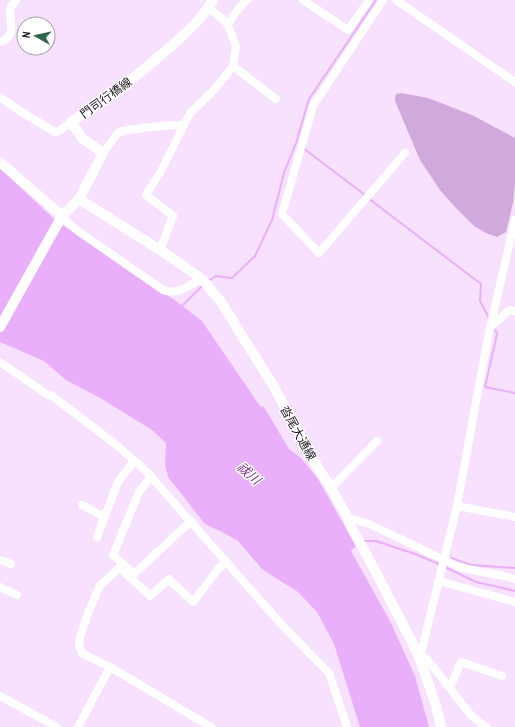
<svg xmlns="http://www.w3.org/2000/svg" width="515" height="727" font-family="'Archivo Narrow','Noto Sans JP',sans-serif">
	<style>
		.green { fill: #d1aadd }
		.water { fill: #eaaffb }
		.lines { fill: none; stroke-linecap: round; stroke-linejoin: round }
		.stream { stroke: #eaaffb; stroke-width: 2 }
		.minor { stroke: #fff; stroke-width: 8 }
		.major { stroke: #fff; stroke-width: 10 }
		.labels { text-anchor: middle; stroke-width: 3; stroke-linejoin: round; paint-order: stroke }
		.street-label { font-size: 12px; fill: #1f1721; stroke: #fff }
		.water-label { font-size: 13px; font-style: italic; fill: #79358b; stroke: #fff }
	</style>
	<rect width="100%" height="100%" fill="#f8e0ff"/>
	<polygon class="green" points="401,93 428,98 472,115 515,138 515,184 513,203 506,232 497,237 486,233 474,226 453,205 440,190 420,160 395,101 395,99 396,94"/>
	<polygon class="water" points="0,168 55,220 176,301 202,321 260,406 264,407 289,449 301,458 318,479 356,546 351,551 390,621 415,676 429,727 360,727 334,644 317,612 298,592 263,570 238,541 226,534 205,524 168,477 165,464 166,443 152,430 100,398 66,380 44,361 0,342"/>
	<g class="lines">
		<g class="stream">
			<polyline points="303,148 365,195"/>
			<polyline points="368,198 481,284 480,301 489,318"/>
			<polyline points="208,281 216,276 232,278 255,256 272,220 284,173 296,143 309,99 376,0"/>
			<polyline points="183,307 182,306 203,285"/>
			<polyline points="494,327 497,334 485,387 515,393"/>
			<polyline points="364,541 376,541 415,554 441,565"/>
			<polyline points="451,558 472,565 515,568"/>
			<polyline points="445,567 476,582 515,591"/>
		</g>
		<g class="minor">
			<polyline points="303,0 348,30 369,0"/>
			<polyline points="383,0 313,106 282,214 319,253 405,153"/>
			<polyline points="396,0 515,82"/>
			<polyline points="227,25 239,8 247,0"/>
			<path d="M 0,42 C 18,36 9,21 10,8 L 16,0"/>
			<polyline points="233,66 276,99"/>
			<polyline points="0,97 20,111 55,132 59,131 71,122"/>
			<path d="M 103,153 L 117,134 L 122,131 C 142,128 164,124 184,125"/>
			<path d="M 62,216 L 66,221 L 78,231 L 163,290 C 176,296 190,285 202,279"/>
			<polyline points="160,250 173,216 146,195 161,171 190,113 215,89 233,66 236,46 233,38 227,23 209,8"/>
			<polyline points="490,328 508,311 510,310 515,311"/>
			<polyline points="0,362 48,395 52,396 114,443 146,471 280,623 329,673 347,727"/>
			<polyline points="331,488 377,441"/>
			<polyline points="82,505 104,517"/>
			<polyline points="457,506 515,517"/>
			<polyline points="348,518 367,523 459,567 477,571 504,576 515,579"/>
			<polyline points="191,521 134,574 123,564 99,587 87,616 80,637 79,647 83,654 110,667 211,727"/>
			<polyline points="97,537 118,482 134,461"/>
			<polyline points="0,560 11,564"/>
			<polyline points="123,564 113,555 139,492 151,477"/>
			<polyline points="120,568 150,596 169,579 193,602 219,568 227,562"/>
			<polyline points="439,581 515,602"/>
			<polyline points="0,587 17,595"/>
			<polyline points="450,688 461,662 502,676"/>
			<polyline points="0,696 57,727"/>
			<polyline points="78,727 110,667"/>
			<polyline points="487,727 478,721 470,714 427,659 417,652 422,649 457,506 480,380 490,328 515,220"/>
		</g>
		<g class="major">
			<polyline points="0,162 62,216"/>
			<polyline points="79,199 160,250 202,279 221,302 274,387 315,463 331,488 348,518 351,527 363,548 381,582 417,652 427,679 436,706 441,727"/>
			<path d="M 0,327 L 62,216 L 79,199 L 103,153 L 83,139 L 71,122 C 106,100 139,75 170,47 C 186,33 202,19 213,0"/>
		</g>
	</g>
	<g class="labels">
		<g class="street-label">
			<text transform="translate(106 98) rotate(-36)" y="4">門司行橋線</text>
			<text transform="translate(298 433) rotate(61)" y="4">沓尾大通線</text>
		</g>
		<g class="water-label">
			<text transform="translate(249 473) rotate(41)" y="5">祓川</text>
		</g>
	</g>
	<g transform="translate(36 36) rotate(278)"><circle r="19" fill="#ffffff" stroke="#a5a2a6"/>
	<path d="M0-3L7 15L0 10L-7 15Z" fill="#2f654c"/>
	<text y="-6" font-size="11" font-weight="bold" text-anchor="middle" fill="#1f1721">N</text>
	</g>
</svg>
